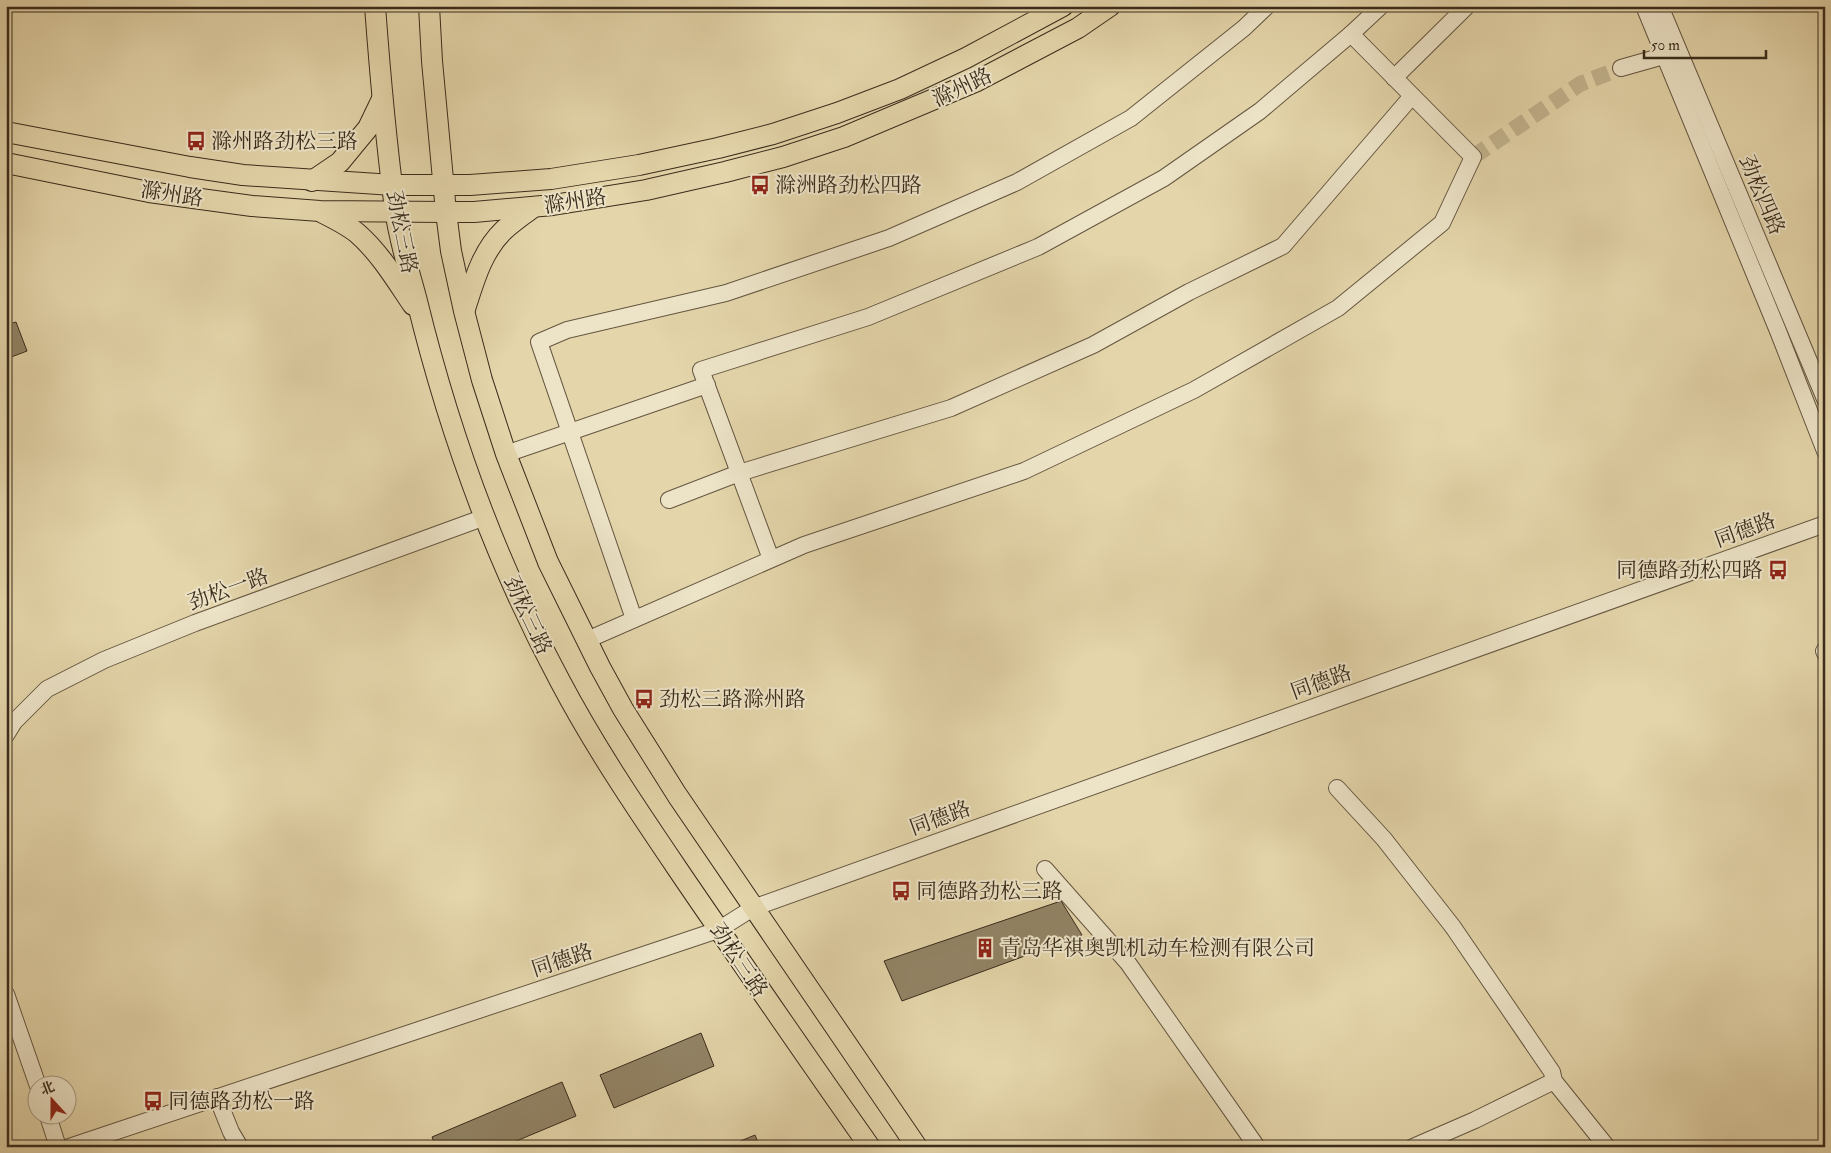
<svg xmlns="http://www.w3.org/2000/svg" width="1831" height="1153" font-family="'IM FELL Double Pica','Noto Serif SC',serif">
	<style>
		.building { fill: #928466; stroke: #3a2c1c }
		.lines { fill: none; stroke-linecap: round; stroke-linejoin: round }
		.minor-tunnel { stroke: #c2b38e; stroke-width: 16; stroke-dasharray: 16 8; stroke-linecap: butt }
		.minor-casing { stroke: #645640; stroke-width: 18 }
		.major-casing { stroke: #3a2c1c; stroke-width: 22 }
		.minor { stroke: #ede4c8; stroke-width: 16 }
		.major { stroke: #e4d5aa; stroke-width: 20 }
		.labels { text-anchor: middle; stroke-width: 4; stroke-linejoin: round; paint-order: stroke }
		.street-label { font-size: 21px; fill: #3a2c1c; stroke: #ede4c8 }
		.poi-label { font-size: 21px; fill: #3a2c1c; stroke: #ede4c8; text-anchor: start }
	</style>
	<rect width="100%" height="100%" fill="#e4d5aa"/>
	<filter id="stains"><feTurbulence type="fractalNoise" baseFrequency=".004" numOctaves="4"/><feColorMatrix values="0 0 0 0 .2 0 0 0 0 .09 0 0 0 0 .02 0 0 0 .5 -.17"/></filter>
	<radialGradient id="worn" r=".72"><stop offset=".6" stop-color="#630" stop-opacity="0"/><stop offset="1" stop-color="#630" stop-opacity=".3"/></radialGradient>
	<g class="building">
		<polygon points="16,322 27,351 6,359 6,325"/>
		<polygon points="1061,901 1082,935 902,1001 884,961"/>
		<polygon points="701,1033 714,1066 614,1108 600,1075"/>
		<polygon points="562,1082 576,1116 502,1147 436,1147 432,1137"/>
		<polygon points="755,1135 760,1147 726,1147"/>
	</g>
	<g class="lines">
		<polyline class="minor-tunnel" points="1473,157 1580,84 1621,68"/>
		<defs>
			<g id="minor">
				<polyline points="1644,6 1778,331 1825,451"/>
				<polyline points="1660,6 1825,399"/>
				<polyline points="1621,68 1674,53"/>
				<polyline points="1394,78 1467,6"/>
				<polyline points="506,454 707,385"/>
				<polyline points="669,500 739,473 951,408 1093,345 1189,292 1283,246 1412,96"/>
				<polyline points="771,559 701,370 868,317 1038,247 1164,178 1260,111 1351,34 1381,6"/>
				<polyline points="634,619 539,342 567,330 726,293 889,238 1017,182 1131,118 1244,28 1267,6"/>
				<polyline points="587,640 804,545 1024,471 1194,390 1338,308 1442,223 1473,157 1351,34"/>
				<polyline points="1824,651 1825,653"/>
				<polyline points="6,735 14,722 47,689 104,660 195,623 485,517"/>
				<polyline points="1337,788 1384,839 1453,927 1552,1072 1554,1081 1607,1147"/>
				<polyline points="1045,869 1128,963 1257,1147"/>
				<polyline points="6,994 38,1086"/>
				<polyline points="217,1097 231,1132 240,1147"/>
				<polyline points="48,1116 58,1147"/>
				<polyline points="69,1147 718,930 753,908 1825,524"/>
				<polyline points="1413,1147 1475,1120 1554,1081"/>
			</g>
			<g id="major">
				<path d="M 375,6 C 380,74 386,141 395,209 C 399,240 409,271 417,301 C 449,432 496,562 560,681 C 597,751 641,815 685,880 C 746,969 807,1058 870,1147"/>
				<polyline points="429,6 432,61 446,212 451,251 464,311 482,380 506,454 548,562 600,667 623,709 677,795 917,1147"/>
				<polyline points="6,132 190,167 243,175 393,185 470,185 551,179 639,165 718,148 773,134 837,113 900,89 966,58 1063,6"/>
				<polyline points="6,163 149,192 252,206 320,211 446,212 474,212 553,205 646,190 725,172 783,157 844,137 977,81 1078,28 1110,6"/>
				<polyline points="312,181 340,162 368,128 382,99"/>
				<path d="M 323,213 C 335,219 347,225 357,233 C 380,253 396,280 413,305"/>
				<path d="M 465,309 C 474,281 482,251 504,230 C 513,222 523,215 532,208"/>
			</g>
		</defs>
		<use href="#minor" class="minor-casing"/>
		<use href="#major" class="major-casing"/>
		<use href="#minor" class="minor"/>
		<use href="#major" class="major"/>
	</g>
	<defs>
		<symbol id="bus-bare" viewBox="-9 -9 18 18"><path d="M-5-6H5V4H4V6H2V4H-2V6H-4V4H-5ZM-3.5-4V0h7V-4ZM-3.5 1.2v1.5H-2V1.2ZM2 1.2v1.5H3.5V1.2Z" fill="#8f2418" stroke="#ede4c8" stroke-width="2.5" paint-order="stroke"/></symbol>
		<symbol id="building-bare" viewBox="-9 -9 18 18"><path d="M-4-6H4V6H1V3H-1V6H-4ZM-2.5-4.3h1.7v1.8h-1.7ZM.8-4.3h1.7v1.8H.8ZM-2.5-1h1.7V.8h-1.7ZM.8-1h1.7V.8H.8Z" fill="#8f2418" stroke="#ede4c8" stroke-width="2.5" paint-order="stroke"/></symbol>
	</defs>
	<g fill-rule="evenodd">
		<use href="#bus-bare" x="182" y="127" width="28" height="28"/>
		<use href="#bus-bare" x="746" y="171" width="28" height="28"/>
		<use href="#bus-bare" x="1764" y="556" width="28" height="28"/>
		<use href="#bus-bare" x="630" y="685" width="28" height="28"/>
		<use href="#bus-bare" x="887" y="877" width="28" height="28"/>
		<use href="#building-bare" x="971" y="934" width="28" height="28"/>
		<use href="#bus-bare" x="139" y="1087" width="28" height="28"/>
	</g>
	<g class="labels">
		<g class="street-label">
			<text transform="translate(962 87) rotate(-25)" y="7">滁州路</text>
			<text transform="translate(172 194) rotate(9)" y="7">滁州路</text>
			<text transform="translate(1762 195) rotate(67)" y="7">劲松四路</text>
			<text transform="translate(575 201) rotate(-9)" y="7">滁州路</text>
			<text transform="translate(402 232) rotate(79)" y="7">劲松三路</text>
			<text transform="translate(1745 530) rotate(-20)" y="7">同德路</text>
			<text transform="translate(228 589) rotate(-20)" y="7">劲松一路</text>
			<text transform="translate(528 615) rotate(65)" y="7">劲松三路</text>
			<text transform="translate(1321 682) rotate(-20)" y="7">同德路</text>
			<text transform="translate(940 818) rotate(-20)" y="7">同德路</text>
			<text transform="translate(562 960) rotate(-18)" y="7">同德路</text>
			<text transform="translate(739 960) rotate(56)" y="7">劲松三路</text>
		</g>
		<g class="poi-label">
			<text x="211" y="148">滁州路劲松三路</text>
			<text x="775" y="192">滁洲路劲松四路</text>
			<text x="1763" y="577" text-anchor="end">同德路劲松四路</text>
			<text x="659" y="706">劲松三路滁州路</text>
			<text x="916" y="898">同德路劲松三路</text>
			<text x="1000" y="955">青岛华祺奥凯机动车检测有限公司</text>
			<text x="168" y="1108">同德路劲松一路</text>
		</g>
	</g>
	<rect width="1831" height="1153" fill="none" stroke="#e4d5aa" stroke-width="25"/>
	<rect x="8" y="8" width="1816" height="1138" fill="none" stroke="#3a2c1c" stroke-width="2.5"/>
	<rect x="12" y="12" width="1806" height="1128" fill="none" stroke="#3a2c1c"/>
	<g transform="translate(52 1100) rotate(339)"><circle r="24" fill="#ede4c8" stroke="#a59a83"/>
	<path d="M0-4L9 19L0 12L-9 19Z" fill="#8f2418"/>
	<text y="-8" font-size="14" font-weight="bold" text-anchor="middle" fill="#3a2c1c">北</text>
	</g>
	<path d="M1644 50v8h122v-8" fill="none" stroke="#3a2c1c" stroke-width="2.5"/>
	<text x="1651" y="50" font-size="15" fill="#3a2c1c" stroke="#ede4c8" stroke-width="4" paint-order="stroke">50 m</text>
	<rect width="100%" height="100%" filter="url(#stains)"/>
	<rect width="100%" height="100%" fill="url(#worn)"/>
</svg>
